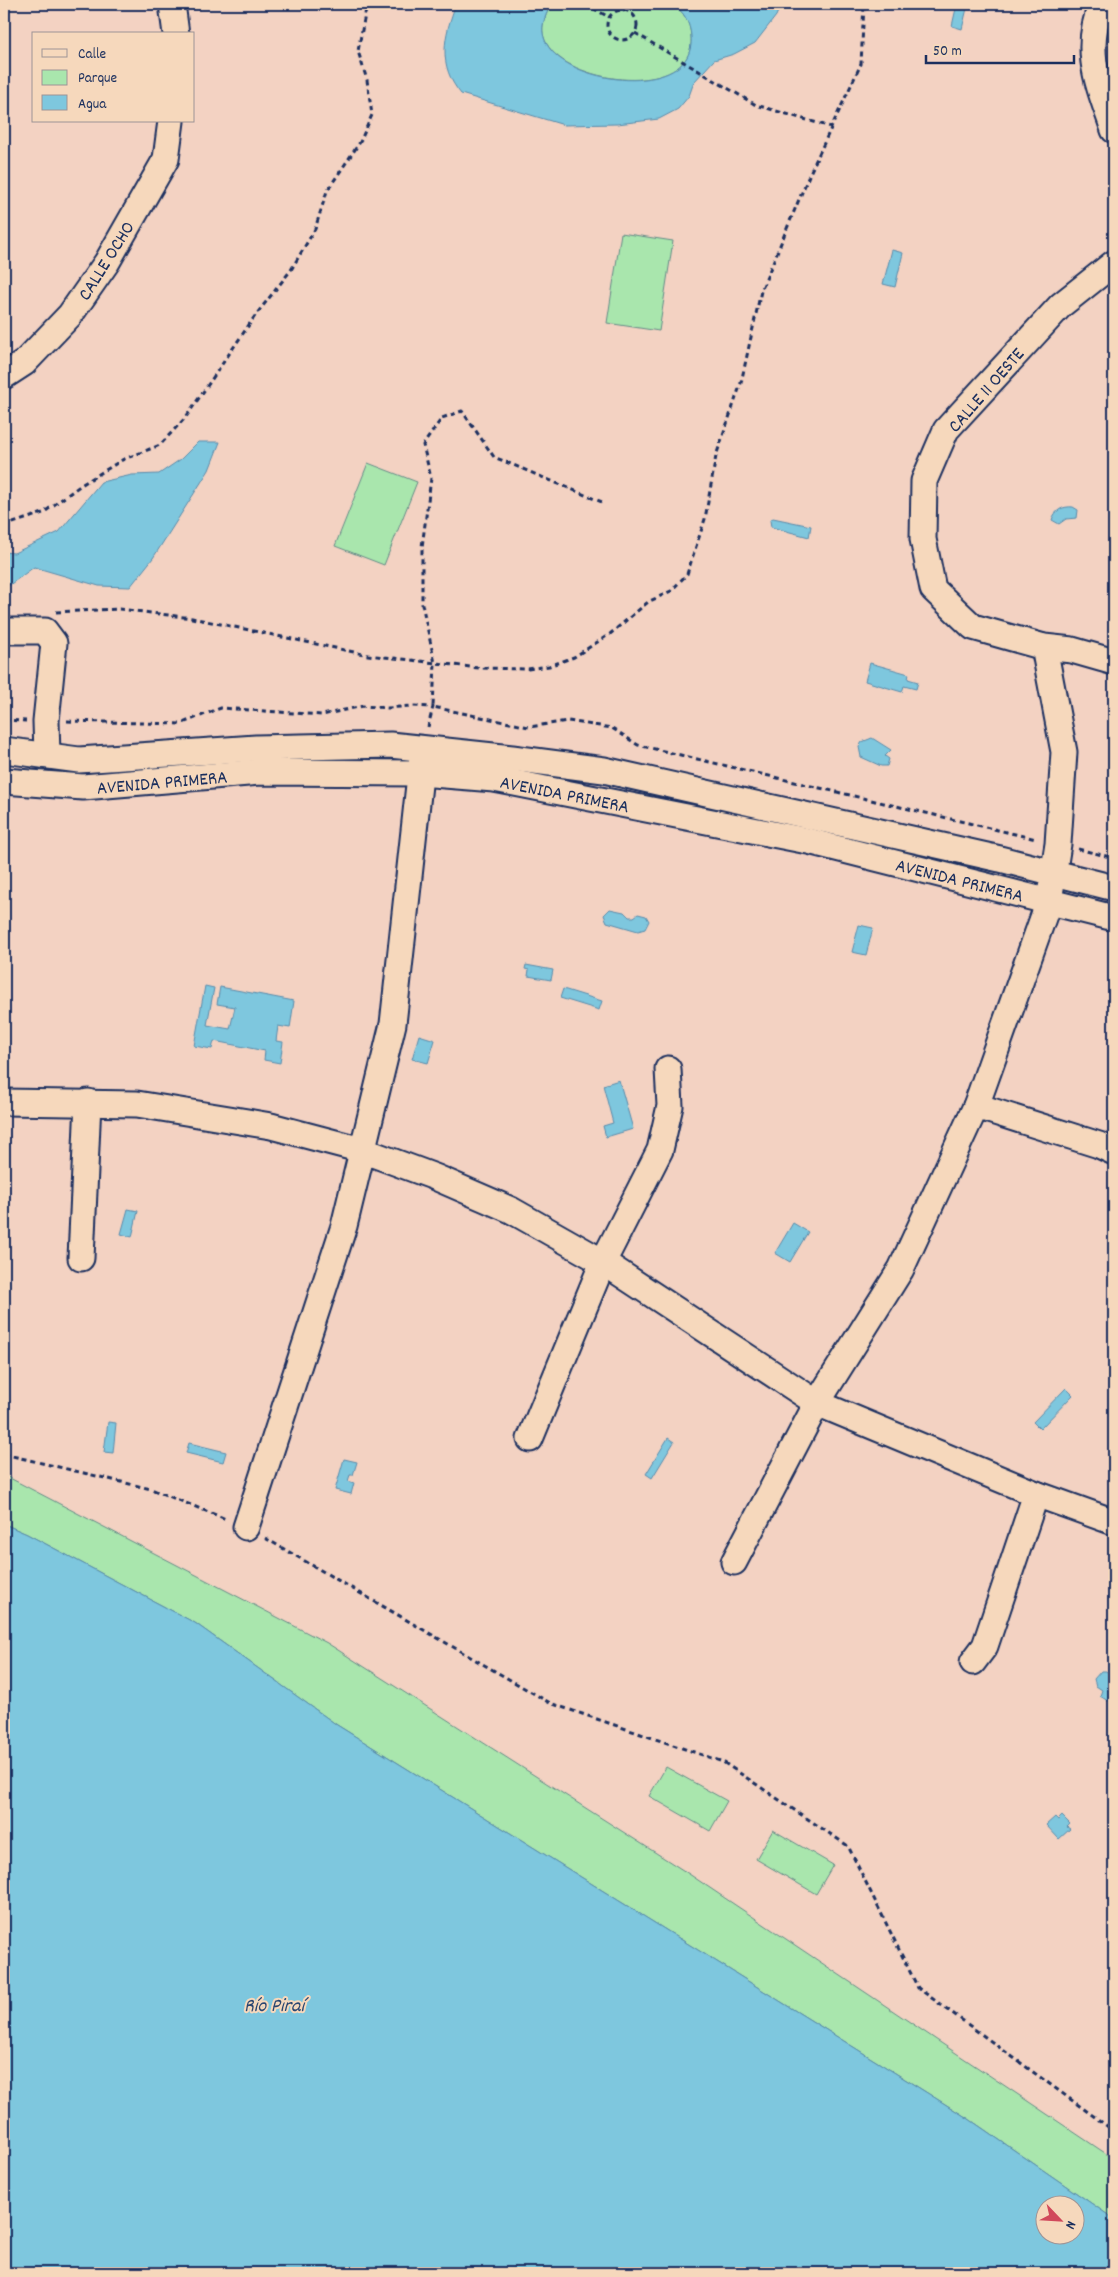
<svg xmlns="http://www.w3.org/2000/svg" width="1118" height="2277" font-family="Dekko,sans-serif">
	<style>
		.green { fill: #a9e6ad; stroke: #628a86 }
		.water { fill: #7ec7de; stroke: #568aab; fill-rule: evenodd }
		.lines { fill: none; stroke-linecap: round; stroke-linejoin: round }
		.minor-casing { stroke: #1b2f5e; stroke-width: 29 }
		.path { stroke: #1b2f5e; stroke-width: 3; stroke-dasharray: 5 4; stroke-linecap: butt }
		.minor { stroke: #f6d8bc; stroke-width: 25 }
		.labels { text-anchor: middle; stroke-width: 4; stroke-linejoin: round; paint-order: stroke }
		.street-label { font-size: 19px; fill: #1b2f5e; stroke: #f6d8bc }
		.water-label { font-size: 20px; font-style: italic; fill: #2a4671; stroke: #f6d8bc }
	</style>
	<rect width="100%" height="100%" fill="#f3d2c2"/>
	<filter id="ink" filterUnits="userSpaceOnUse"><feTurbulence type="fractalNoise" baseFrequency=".02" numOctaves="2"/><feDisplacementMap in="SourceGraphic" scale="10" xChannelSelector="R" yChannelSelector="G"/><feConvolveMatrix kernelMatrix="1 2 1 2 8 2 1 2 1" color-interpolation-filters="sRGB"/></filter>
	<g filter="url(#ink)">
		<g class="green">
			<path d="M 551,4 L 672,4 C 684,11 690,23 691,36 C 698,107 535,82 543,25 C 544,19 548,10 551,4 Z"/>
			<polygon points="621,233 673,241 659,331 607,323"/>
			<polygon points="368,463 417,482 384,565 335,546"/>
			<polygon points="4,1475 327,1643 689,1874 1114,2159 1114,2219 969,2119 337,1725 195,1623 27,1534 4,1524"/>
			<polygon points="666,1767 727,1801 710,1831 649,1796"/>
			<polygon points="773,1830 833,1865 816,1894 756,1859"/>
		</g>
		<g class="water">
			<path d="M 456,4 L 551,4 C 548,10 544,19 543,25 C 535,83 698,107 691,36 C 690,23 684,11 672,4 L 781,4 L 776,16 L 755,43 L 734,54 L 714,60 L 694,82 L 689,96 L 678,109 L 659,119 L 617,124 L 564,125 L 461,94 C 437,65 444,36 456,4 Z"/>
			<polygon points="957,4 968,4 962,29 952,26"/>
			<polygon points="892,250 903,253 895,287 883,284"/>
			<polygon points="198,442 220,442 209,470 153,558 130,587 99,586 34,567 4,589 4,552 14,553 59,532 101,482 132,475 159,474 181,459"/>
			<path d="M 1073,507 L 1078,510 L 1077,518 L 1066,519 L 1059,524 L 1052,520 C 1055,510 1063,506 1073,507 Z"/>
			<polygon points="773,518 811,526 809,537 771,527 770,520"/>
			<polygon points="870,663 909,674 908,679 918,682 916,689 904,686 902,692 865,681"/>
			<polygon points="872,738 891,750 885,756 889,759 887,766 881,766 861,757 859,747 862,742"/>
			<polygon points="610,909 624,912 629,917 634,917 638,914 646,916 649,921 645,929 638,931 607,922 604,915"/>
			<polygon points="859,925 873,928 866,955 852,952"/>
			<polygon points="526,965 553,970 551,980 528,976 529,970 525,969"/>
			<polygon points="205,986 214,988 207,1025 230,1029 235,1007 217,1004 220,987 294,1001 290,1028 278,1026 276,1041 283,1042 280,1063 264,1060 265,1051 214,1041 212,1049 194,1046"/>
			<polygon points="563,989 602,1001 599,1010 560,998"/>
			<polygon points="419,1035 435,1040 428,1063 412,1059"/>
			<polygon points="619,1080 633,1129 606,1137 603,1126 613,1123 603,1085"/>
			<polygon points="128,1209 138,1211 132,1237 121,1234"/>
			<polygon points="793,1223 808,1232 790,1262 775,1253"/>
			<polygon points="1066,1388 1073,1395 1040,1429 1033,1422"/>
			<polygon points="108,1422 116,1423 113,1453 104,1452"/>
			<polygon points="668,1438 674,1442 652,1478 646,1474"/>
			<polygon points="189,1443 226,1452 223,1462 186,1453"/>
			<polygon points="344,1459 357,1462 353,1475 350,1475 348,1481 354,1483 351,1494 335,1490"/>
			<path d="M 4,1524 L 27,1534 L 195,1623 L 337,1725 L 969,2119 L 1114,2219 L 1114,2273 L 4,2273 ZM 1046,2204 L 1076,2204 L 1076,2234 L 1046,2234 Z"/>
			<polygon points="1101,1671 1106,1671 1112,1676 1110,1688 1113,1698 1108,1701 1100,1696 1102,1690 1096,1686 1094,1679"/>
			<polygon points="1062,1816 1070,1824 1067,1827 1070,1829 1059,1839 1046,1825 1055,1817 1058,1820"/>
		</g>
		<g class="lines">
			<defs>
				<g id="minor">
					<polyline points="172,4 176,34"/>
					<path d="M 1102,4 C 1082,50 1099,86 1114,130"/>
					<polyline points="1114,263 1061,305 946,430 924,481 923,539 933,589 973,627 1044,647 1072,650 1114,662"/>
					<polyline points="4,376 24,363 70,315 107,262 166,159 171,121"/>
					<polyline points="4,631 45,631 54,643 46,721 47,755"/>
					<polyline points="4,750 79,760 256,748 390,745 512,758 604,770 1000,859 1114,888"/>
					<polyline points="4,781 83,787 260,772 420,773 494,779 808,841 1114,918"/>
					<polyline points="4,1102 137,1104 271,1126 362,1150 435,1177 511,1210 603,1262 817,1403 1036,1494 1114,1522"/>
					<polyline points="976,1106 1099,1145 1114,1152"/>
					<polyline points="81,1258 88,1102"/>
					<polyline points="530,1439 603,1262 660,1150 670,1106 668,1069"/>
					<polyline points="246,1527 344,1226 393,1024 422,757"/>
					<polyline points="734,1562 817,1403 901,1269 976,1106 1049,901 1058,844 1064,752 1044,647"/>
					<polyline points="973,1662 985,1646 1036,1494"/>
				</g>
			</defs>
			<use href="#minor" class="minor-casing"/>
			<g class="path">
				<polyline points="585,4 609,17"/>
				<circle cx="622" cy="25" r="15"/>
				<polyline points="635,33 756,105 831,127"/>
				<polyline points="602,502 494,457 462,411 442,418 423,445 431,478 422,547 422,604 435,663 433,707 529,727 568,721 612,728 638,745 1036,839"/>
				<polyline points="4,526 43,513 81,485 122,460 160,445 186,417 255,316 291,270 315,229 327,191 360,142 372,115 367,80 358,51 367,4"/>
				<polyline points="56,612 119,609 192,618 368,655 479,668 528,669 549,666 574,657 610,634 648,602 671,591 687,574 705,519 716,456 741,383 761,291 810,173 861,64 864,4"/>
				<polyline points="4,720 26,721"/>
				<polyline points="67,721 180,724 221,708 322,715 363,706 388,708 411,706 433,707 428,727"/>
				<polyline points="1078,849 1114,858"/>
				<polyline points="4,1454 151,1489 226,1519"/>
				<polyline points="265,1538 550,1703 723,1762 848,1846 918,1988 1114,2131"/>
			</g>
			<use href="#minor" class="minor"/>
		</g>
	</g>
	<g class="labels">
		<g class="street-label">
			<text transform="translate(105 260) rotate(-58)" y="7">CALLE OCHO</text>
			<text transform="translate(985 389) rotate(-49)" y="7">CALLE 11 OESTE</text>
			<text transform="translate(162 781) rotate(-5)" y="7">AVENIDA PRIMERA</text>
			<text transform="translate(565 793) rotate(11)" y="7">AVENIDA PRIMERA</text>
			<text transform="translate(960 879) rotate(14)" y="7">AVENIDA PRIMERA</text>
		</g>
		<g class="water-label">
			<text x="274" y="2011">Río Piraí</text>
		</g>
	</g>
	<rect width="1118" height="2277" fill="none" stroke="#f6d8bc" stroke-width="20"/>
	<rect x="10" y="10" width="1098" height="2257" fill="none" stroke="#1b2f5e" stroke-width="2" filter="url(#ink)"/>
	<rect x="32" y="32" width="162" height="90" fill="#f6d8bc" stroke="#9e9496"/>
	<rect x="42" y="49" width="25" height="8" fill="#f6d8bc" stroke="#9e9496"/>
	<text x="78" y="58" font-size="15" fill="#1b2f5e">Calle</text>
	<rect x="42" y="70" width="25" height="15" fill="#a9e6ad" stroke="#9e9496"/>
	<text x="78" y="82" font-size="15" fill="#1b2f5e">Parque</text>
	<rect x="42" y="95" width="25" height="15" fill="#7ec7de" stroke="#9e9496"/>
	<text x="78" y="108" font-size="15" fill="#1b2f5e">Agua</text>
	<g transform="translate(1060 2220) rotate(115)"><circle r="24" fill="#f6d8bc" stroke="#9e9496"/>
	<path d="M0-4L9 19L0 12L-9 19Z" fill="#d1495b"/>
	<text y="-8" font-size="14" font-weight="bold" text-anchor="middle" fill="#1b2f5e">N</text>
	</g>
	<path d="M926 55v8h148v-8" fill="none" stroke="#1b2f5e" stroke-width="2.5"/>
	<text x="933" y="55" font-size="15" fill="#1b2f5e" stroke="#f6d8bc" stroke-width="4" paint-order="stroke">50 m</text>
</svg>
